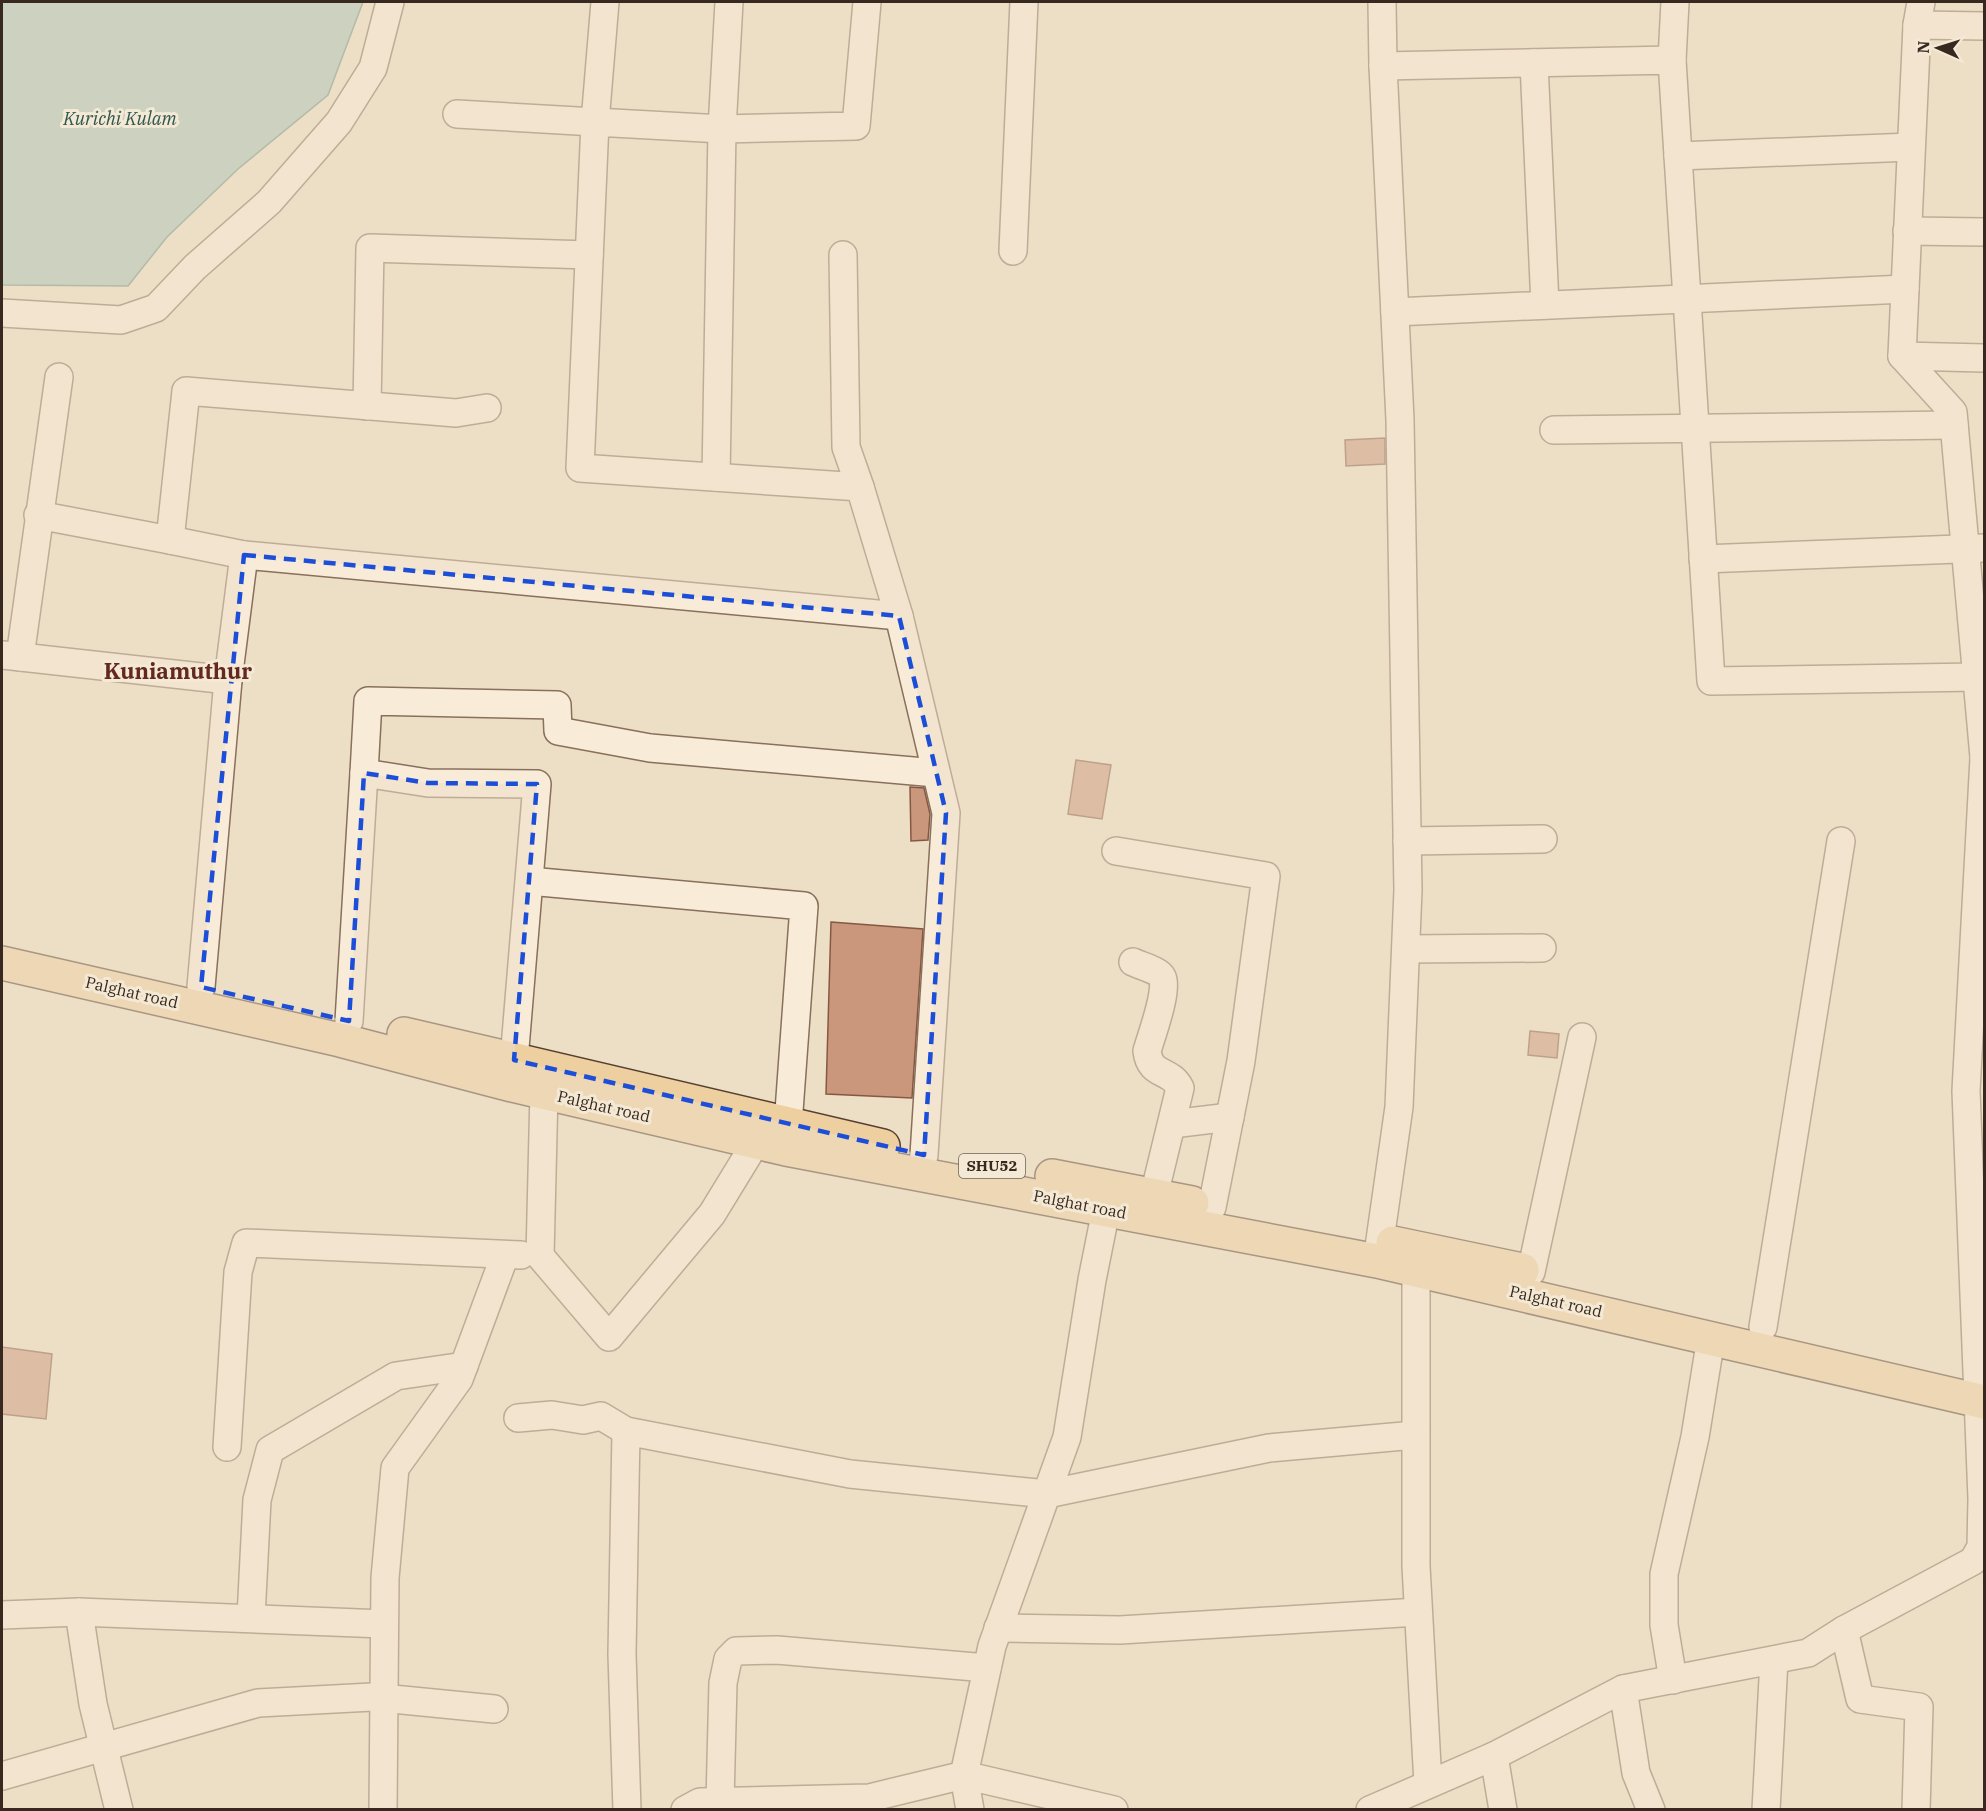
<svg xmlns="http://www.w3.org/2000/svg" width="1986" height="1811" font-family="'IBM Plex Serif',serif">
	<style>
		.water { fill: #a7c1b7; stroke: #6e8f84; stroke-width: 1.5 }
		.building { fill: #ca977d; stroke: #865843; stroke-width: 1.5 }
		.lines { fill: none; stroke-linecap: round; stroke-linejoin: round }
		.minor-casing { stroke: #88705c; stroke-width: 30 }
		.major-casing { stroke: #563f30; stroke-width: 36 }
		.minor { stroke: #f8ecd9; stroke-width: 27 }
		.major { stroke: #eecfa0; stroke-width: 33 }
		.marked { fill: none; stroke: #1d4ed8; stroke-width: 4.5; stroke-dasharray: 12 8; stroke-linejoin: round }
		.labels { text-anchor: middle; stroke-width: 6; stroke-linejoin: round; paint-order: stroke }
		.shield { fill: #f4e9d5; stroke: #706356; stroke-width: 1.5 }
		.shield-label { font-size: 15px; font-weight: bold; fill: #382920 }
		.street-label { font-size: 16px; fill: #382920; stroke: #f4e9d5 }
		.water-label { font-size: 18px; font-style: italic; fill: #2f5751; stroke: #f4e9d5 }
		.district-label { font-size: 22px; font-weight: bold; fill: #632920; stroke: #f4e9d5 }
	</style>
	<rect width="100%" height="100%" fill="#eddec6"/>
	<polygon class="water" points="2,2 363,2 328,95 238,169 167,237 128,286 2,285"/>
	<g class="building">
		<polygon points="1385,438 1385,464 1346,466 1345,440"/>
		<polygon points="1076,760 1111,765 1102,819 1068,814"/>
		<polygon points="910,787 924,788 930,814 928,840 911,841"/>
		<polygon points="831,922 923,929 912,1098 826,1094"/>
		<polygon points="1530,1031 1559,1034 1557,1058 1528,1055"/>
		<polygon points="2,1347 52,1354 46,1419 2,1414"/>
	</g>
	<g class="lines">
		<defs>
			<g id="minor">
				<polyline points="867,2 856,126 722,129 595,122 580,468 860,487 899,616"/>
				<polyline points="1382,2 1383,66"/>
				<polyline points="1921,2 1917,25 1902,356 1953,412 1984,757"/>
				<polyline points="1917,25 1984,26"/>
				<polyline points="1672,60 1675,2"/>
				<polyline points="1534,63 1545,305"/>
				<polyline points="457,114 595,122 605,2"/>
				<polyline points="1678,156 1911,147"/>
				<polyline points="1907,231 1984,232"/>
				<polyline points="1013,251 1024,2"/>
				<polyline points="843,255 846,447 860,487"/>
				<polyline points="1395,312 1905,289"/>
				<polyline points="2,313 121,320 156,308 195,267 269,202 339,122 373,68 390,2"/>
				<polyline points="1902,356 1984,358"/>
				<polyline points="367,406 370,248 589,255"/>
				<polyline points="1554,430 1954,425"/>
				<polyline points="716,477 722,129 729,2"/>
				<polyline points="38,515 170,540"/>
				<polyline points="244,555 170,540 186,391 456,413 487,408"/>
				<polyline points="1703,559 1984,548"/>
				<polyline points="3,655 228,680"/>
				<polyline points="20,657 59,377"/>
				<polyline points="364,773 368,701 557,705 558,731 650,748 936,773"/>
				<polyline points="1407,841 1543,839"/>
				<polyline points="1116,851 1266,876 1241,1061 1212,1207"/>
				<polyline points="540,882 804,906 788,1125"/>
				<polyline points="1406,949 1542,948"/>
				<path d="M 1133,962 C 1141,966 1158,970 1162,977 C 1169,988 1151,1037 1147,1051 C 1150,1077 1170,1068 1180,1088 L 1154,1195"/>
				<polyline points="201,987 228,680 244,555 899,616 946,813 924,1155 920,1176"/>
				<polyline points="349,1021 364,773 428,783 537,784 514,1060"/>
				<polyline points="544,1092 540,1256 609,1337 712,1214 756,1142"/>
				<polyline points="1172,1124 1230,1117"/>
				<polyline points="1416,1249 1416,1566 1428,1784"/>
				<polyline points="1377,1261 1399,1107 1408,890 1400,420 1383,66 1672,60 1711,681 1978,677"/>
				<polyline points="1531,1272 1582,1037"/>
				<polyline points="1763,1327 1841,841"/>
				<polyline points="518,1418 552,1415 583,1420 601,1416 626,1431"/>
				<polyline points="227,1447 238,1272 246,1243 521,1255"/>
				<polyline points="79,1612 93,1704 119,1810"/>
				<polyline points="2,1615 79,1612 384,1624"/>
				<polyline points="251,1617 257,1500 270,1450 396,1376 464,1366"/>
				<polyline points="998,1628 1120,1630 1418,1612"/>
				<polyline points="1844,1630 1860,1699 1919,1707 1916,1810"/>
				<polyline points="1673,1680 1664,1625 1664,1574 1695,1437 1711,1338"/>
				<polyline points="1623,1689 1636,1773 1651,1810"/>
				<polyline points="1494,1756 1503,1810"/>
				<polyline points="2,1776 258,1703 372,1697 494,1709"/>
				<polyline points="720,1802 723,1683 728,1659 736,1651 777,1650 987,1668"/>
				<polyline points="383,1810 385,1578 395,1468 459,1379 505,1255"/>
				<polyline points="627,1810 622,1654 626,1431 850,1474 1047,1494 1269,1448 1415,1435"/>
				<polyline points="685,1810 700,1802 869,1798 964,1775 1114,1810"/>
				<polyline points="970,1810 964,1775 992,1646 1067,1437 1092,1280 1110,1190"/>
				<polyline points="1370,1810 1494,1756 1623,1689 1808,1653 1844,1630 1973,1561 1981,1547 1982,1499 1966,1091 1984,758"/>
				<polyline points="1766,1810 1774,1660"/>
			</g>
			<g id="major">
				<polyline points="2,963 340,1040 512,1085 786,1149 1377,1261 1984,1402"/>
				<polyline points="404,1034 883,1146"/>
				<polyline points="1052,1176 1192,1203"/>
				<polyline points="1393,1243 1522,1270"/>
			</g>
		</defs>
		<use href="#minor" class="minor-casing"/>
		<use href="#major" class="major-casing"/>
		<use href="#minor" class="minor"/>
		<use href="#major" class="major"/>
	</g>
	<path d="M0 0H1986V1811H0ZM 244,555 L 899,616 L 946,813 L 924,1155 L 514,1060 L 537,784 L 428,783 L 364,773 L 349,1021 L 201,987 Z" fill="#eddec6" fill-opacity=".55" fill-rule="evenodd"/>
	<path class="marked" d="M 244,555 L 899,616 L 946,813 L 924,1155 L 514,1060 L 537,784 L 428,783 L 364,773 L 349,1021 L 201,987 Z"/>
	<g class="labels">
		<rect class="shield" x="959" y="1154" width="66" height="24" rx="4.5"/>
		<g class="shield-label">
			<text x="992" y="1171">SHU52</text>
		</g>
		<g class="street-label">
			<text transform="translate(132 992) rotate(13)" y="6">Palghat road</text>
			<text transform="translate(604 1106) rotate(13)" y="6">Palghat road</text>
			<text transform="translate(1080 1204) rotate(11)" y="6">Palghat road</text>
			<text transform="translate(1556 1301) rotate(13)" y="6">Palghat road</text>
		</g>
		<g class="water-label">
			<text x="120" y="125">Kurichi Kulam</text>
		</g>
		<g class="district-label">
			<text x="178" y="679">Kuniamuthur</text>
		</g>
	</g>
	<rect width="1986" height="1811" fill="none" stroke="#382920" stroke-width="6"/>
	<g transform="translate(1938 48) rotate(273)" stroke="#f4e9d5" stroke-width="4.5" paint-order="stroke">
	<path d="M0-4.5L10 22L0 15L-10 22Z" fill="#382920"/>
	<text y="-9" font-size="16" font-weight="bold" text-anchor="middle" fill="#382920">N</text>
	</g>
</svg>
